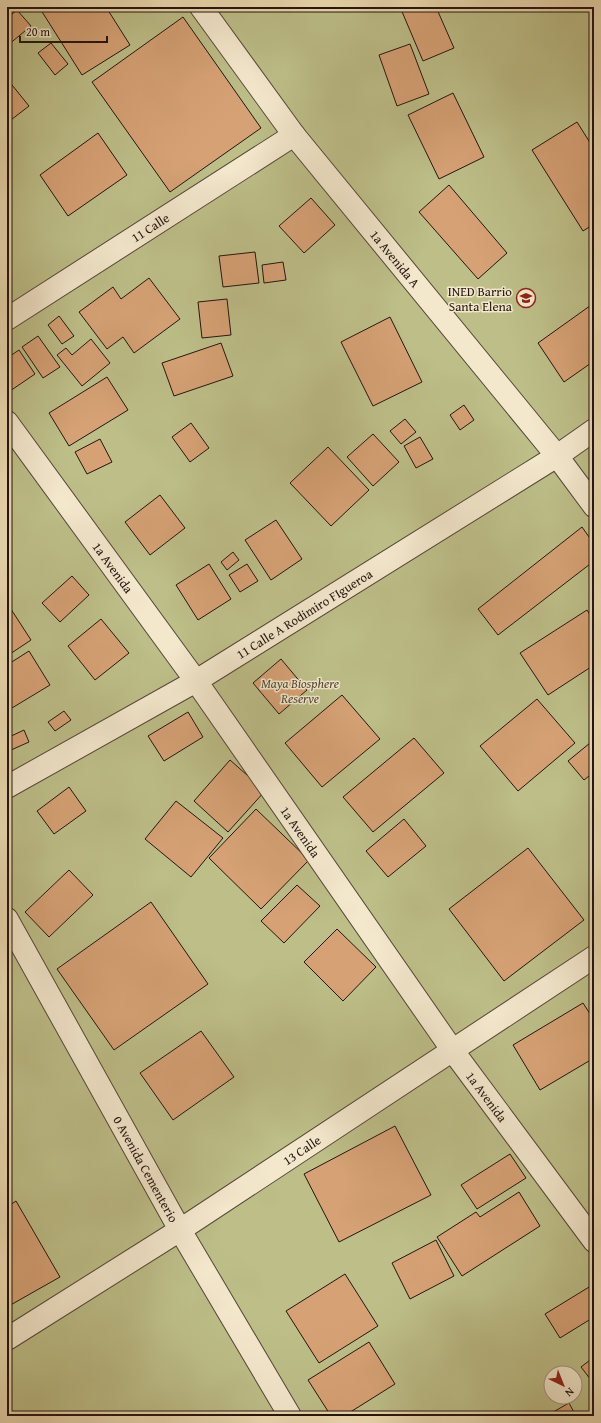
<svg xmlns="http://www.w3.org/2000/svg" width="601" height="1423" font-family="'Gentium Book Plus',serif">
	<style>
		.green { fill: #bdbe88; stroke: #706a4c; fill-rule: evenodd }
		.building { fill: #d5a175; stroke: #231510 }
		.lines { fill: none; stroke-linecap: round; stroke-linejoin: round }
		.minor-casing { stroke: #554638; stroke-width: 24 }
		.minor { stroke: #f3e7cc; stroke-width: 22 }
		.labels { text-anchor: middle; stroke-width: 3; stroke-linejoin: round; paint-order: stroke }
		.street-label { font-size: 13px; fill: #231510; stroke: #f3e7cc }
		.poi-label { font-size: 13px; fill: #231510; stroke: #f3e7cc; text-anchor: end }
		.park-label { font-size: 13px; font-style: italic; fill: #514834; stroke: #f3e7cc }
	</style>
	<rect width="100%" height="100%" fill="#ecdab1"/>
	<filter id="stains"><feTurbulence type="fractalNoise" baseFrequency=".005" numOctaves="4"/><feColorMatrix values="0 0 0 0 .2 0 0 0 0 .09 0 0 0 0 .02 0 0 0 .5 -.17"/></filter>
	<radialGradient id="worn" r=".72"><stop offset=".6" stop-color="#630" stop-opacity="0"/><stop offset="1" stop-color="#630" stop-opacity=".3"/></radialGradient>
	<path class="green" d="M 7,7 L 594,7 L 594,1416 L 7,1416 ZM 551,1373 L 575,1373 L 575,1397 L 551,1397 Z"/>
	<g class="building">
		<polygon points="39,7 106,7 130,45 82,75"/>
		<polygon points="400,7 436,7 454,48 423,61"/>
		<polygon points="17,10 31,26 8,45 7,18"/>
		<polygon points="183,17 261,128 170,192 92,82"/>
		<polygon points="51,43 68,64 55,75 38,53"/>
		<polygon points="410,44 429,94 397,106 379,55"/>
		<polygon points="8,80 29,106 7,123 7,81"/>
		<polygon points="453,93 484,157 439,179 408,115"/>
		<polygon points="577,122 594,149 594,224 583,231 532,150"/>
		<polygon points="98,133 127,175 68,216 40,175"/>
		<polygon points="449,185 507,253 478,279 419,212"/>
		<polygon points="311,198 335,225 304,253 279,226"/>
		<polygon points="255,252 259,283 223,287 219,256"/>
		<polygon points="283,262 286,280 264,283 262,265"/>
		<polygon points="149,278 180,319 134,353 123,337 107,349 79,312 113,287 121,299"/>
		<polygon points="227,299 231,335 202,338 198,302"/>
		<polygon points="594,303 594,361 564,382 538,343"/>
		<polygon points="59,316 74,336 62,344 48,325"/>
		<polygon points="390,317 422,382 373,406 341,342"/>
		<polygon points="38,336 60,367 43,378 22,347"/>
		<polygon points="91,339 110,363 82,386 57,355 66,348 72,355"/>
		<polygon points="221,343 233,376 174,396 162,363"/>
		<polygon points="19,350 35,374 10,391 7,387 7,358"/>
		<polygon points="107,377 128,410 69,446 49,413"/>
		<polygon points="464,405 474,420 460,430 450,415"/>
		<polygon points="405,419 416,432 401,444 390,431"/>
		<polygon points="191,423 209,448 190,462 172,437"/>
		<polygon points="373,434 399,462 373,486 347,457"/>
		<polygon points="420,437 433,459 416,468 404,446"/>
		<polygon points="100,439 112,462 87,474 75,452"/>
		<polygon points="328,447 369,490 331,526 290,483"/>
		<polygon points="160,495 185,528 150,555 125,522"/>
		<polygon points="276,520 302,559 271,580 245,540"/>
		<polygon points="582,527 594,544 594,561 498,635 478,609"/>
		<polygon points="233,552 239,560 227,570 221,562"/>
		<polygon points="209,564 231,599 198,620 176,585"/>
		<polygon points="247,564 258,581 240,592 229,575"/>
		<polygon points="72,576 89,595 60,622 42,603"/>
		<polygon points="7,603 31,640 7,656"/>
		<polygon points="587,610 594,621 594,665 548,695 520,653"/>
		<polygon points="101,619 129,653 95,680 68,646"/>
		<polygon points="29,651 50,685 7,711 7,665"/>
		<polygon points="281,659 307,690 279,714 253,683"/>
		<polygon points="342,695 380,739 322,787 285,743"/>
		<polygon points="537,699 575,743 518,791 480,746"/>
		<polygon points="64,711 71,720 55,731 48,722"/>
		<polygon points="188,712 203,737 164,761 148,736"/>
		<polygon points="24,730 29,742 11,750 7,738"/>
		<polygon points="414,738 444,773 373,832 343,797"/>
		<polygon points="590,743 594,748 594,772 584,780 568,761"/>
		<polygon points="230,760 265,791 228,832 194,801"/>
		<polygon points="69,787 86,811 54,834 37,811"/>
		<polygon points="176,801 223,838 191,877 145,839"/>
		<polygon points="256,809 309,860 261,909 209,858"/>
		<polygon points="404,819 426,846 388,877 366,851"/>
		<polygon points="528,848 584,920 504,981 449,909"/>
		<polygon points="69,870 93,895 49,937 25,912"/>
		<polygon points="297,885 320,906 284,943 261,921"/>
		<polygon points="151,902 208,984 114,1050 57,969"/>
		<polygon points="337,929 376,967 343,1001 304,962"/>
		<polygon points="583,1003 594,1020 594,1058 540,1090 513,1045"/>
		<polygon points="201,1031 234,1077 173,1120 140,1073"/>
		<polygon points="395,1126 431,1195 339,1242 304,1174"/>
		<polygon points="510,1154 526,1178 477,1209 461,1185"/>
		<polygon points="519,1192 540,1226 462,1276 437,1237 476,1212 480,1217"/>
		<polygon points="16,1201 60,1277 7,1307 7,1207"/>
		<polygon points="436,1240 454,1276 410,1299 392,1263"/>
		<polygon points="345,1274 378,1326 319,1363 286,1311"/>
		<polygon points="594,1284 594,1317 560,1338 545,1314"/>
		<polygon points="369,1342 395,1384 344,1416 331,1416 308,1380"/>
		<polygon points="594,1357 594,1384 581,1367"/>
		<polygon points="569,1403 576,1416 546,1416"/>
	</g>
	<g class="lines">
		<defs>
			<g id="minor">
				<path id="s1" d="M 201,7 L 294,135 L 557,456 L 594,506"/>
				<path id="s2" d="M 7,319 L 294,135"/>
				<path id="s3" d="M 7,422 L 196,681 L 453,1051 L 594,1241"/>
				<path id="s4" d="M 7,787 L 196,681 L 557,456 L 594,430"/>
				<path id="s5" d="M 7,919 L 180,1230 L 290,1416"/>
				<path id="s6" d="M 7,1339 L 180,1230 L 594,957"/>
			</g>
		</defs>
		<use href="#minor" class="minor-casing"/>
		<use href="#minor" class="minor"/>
	</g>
	<defs>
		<symbol id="school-ring" viewBox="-11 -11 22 22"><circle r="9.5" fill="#f3e7cc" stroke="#8f2418" stroke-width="1.5"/><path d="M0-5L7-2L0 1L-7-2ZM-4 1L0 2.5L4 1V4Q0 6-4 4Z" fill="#8f2418"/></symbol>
	</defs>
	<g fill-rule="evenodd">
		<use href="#school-ring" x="515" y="287" width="22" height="22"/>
	</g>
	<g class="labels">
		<g class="street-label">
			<text dy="5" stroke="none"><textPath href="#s2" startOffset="170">11 Calle</textPath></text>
			<text dy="5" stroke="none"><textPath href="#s1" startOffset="318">1a Avenida A</textPath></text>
			<text dy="5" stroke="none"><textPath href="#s3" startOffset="180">1a Avenida</textPath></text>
			<text dy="5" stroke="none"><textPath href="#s4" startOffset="344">11 Calle A Rodimiro FIgueroa</textPath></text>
			<text dy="5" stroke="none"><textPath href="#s3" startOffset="504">1a Avenida</textPath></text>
			<text dy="5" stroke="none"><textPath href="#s3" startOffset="828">1a Avenida</textPath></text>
			<text dy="5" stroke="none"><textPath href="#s6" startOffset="350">13 Calle</textPath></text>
			<text dy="5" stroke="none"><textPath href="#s5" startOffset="286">0 Avenida Cementerio</textPath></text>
		</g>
		<g class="poi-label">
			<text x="512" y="296">INED Barrio<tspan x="512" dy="15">Santa Elena</tspan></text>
		</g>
		<g class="park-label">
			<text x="300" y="688">Maya Biosphere<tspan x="300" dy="15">Reserve</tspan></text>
		</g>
	</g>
	<rect width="601" height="1423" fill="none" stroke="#ecdab1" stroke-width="24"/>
	<rect x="8" y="8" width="585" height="1407" fill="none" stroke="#231510" stroke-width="2"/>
	<rect x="12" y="12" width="577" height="1399" fill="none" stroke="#231510"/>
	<g transform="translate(563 1385) rotate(137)"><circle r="19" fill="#f3e7cc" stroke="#a09381"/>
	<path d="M0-3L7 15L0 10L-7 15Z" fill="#8f2418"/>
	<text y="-6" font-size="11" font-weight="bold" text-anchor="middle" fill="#231510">N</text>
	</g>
	<path d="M20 36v6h87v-6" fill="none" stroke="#231510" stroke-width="2"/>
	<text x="26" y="36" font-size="12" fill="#231510" stroke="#f3e7cc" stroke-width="3" paint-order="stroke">20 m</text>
	<rect width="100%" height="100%" filter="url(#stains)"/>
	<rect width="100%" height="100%" fill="url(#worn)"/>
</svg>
